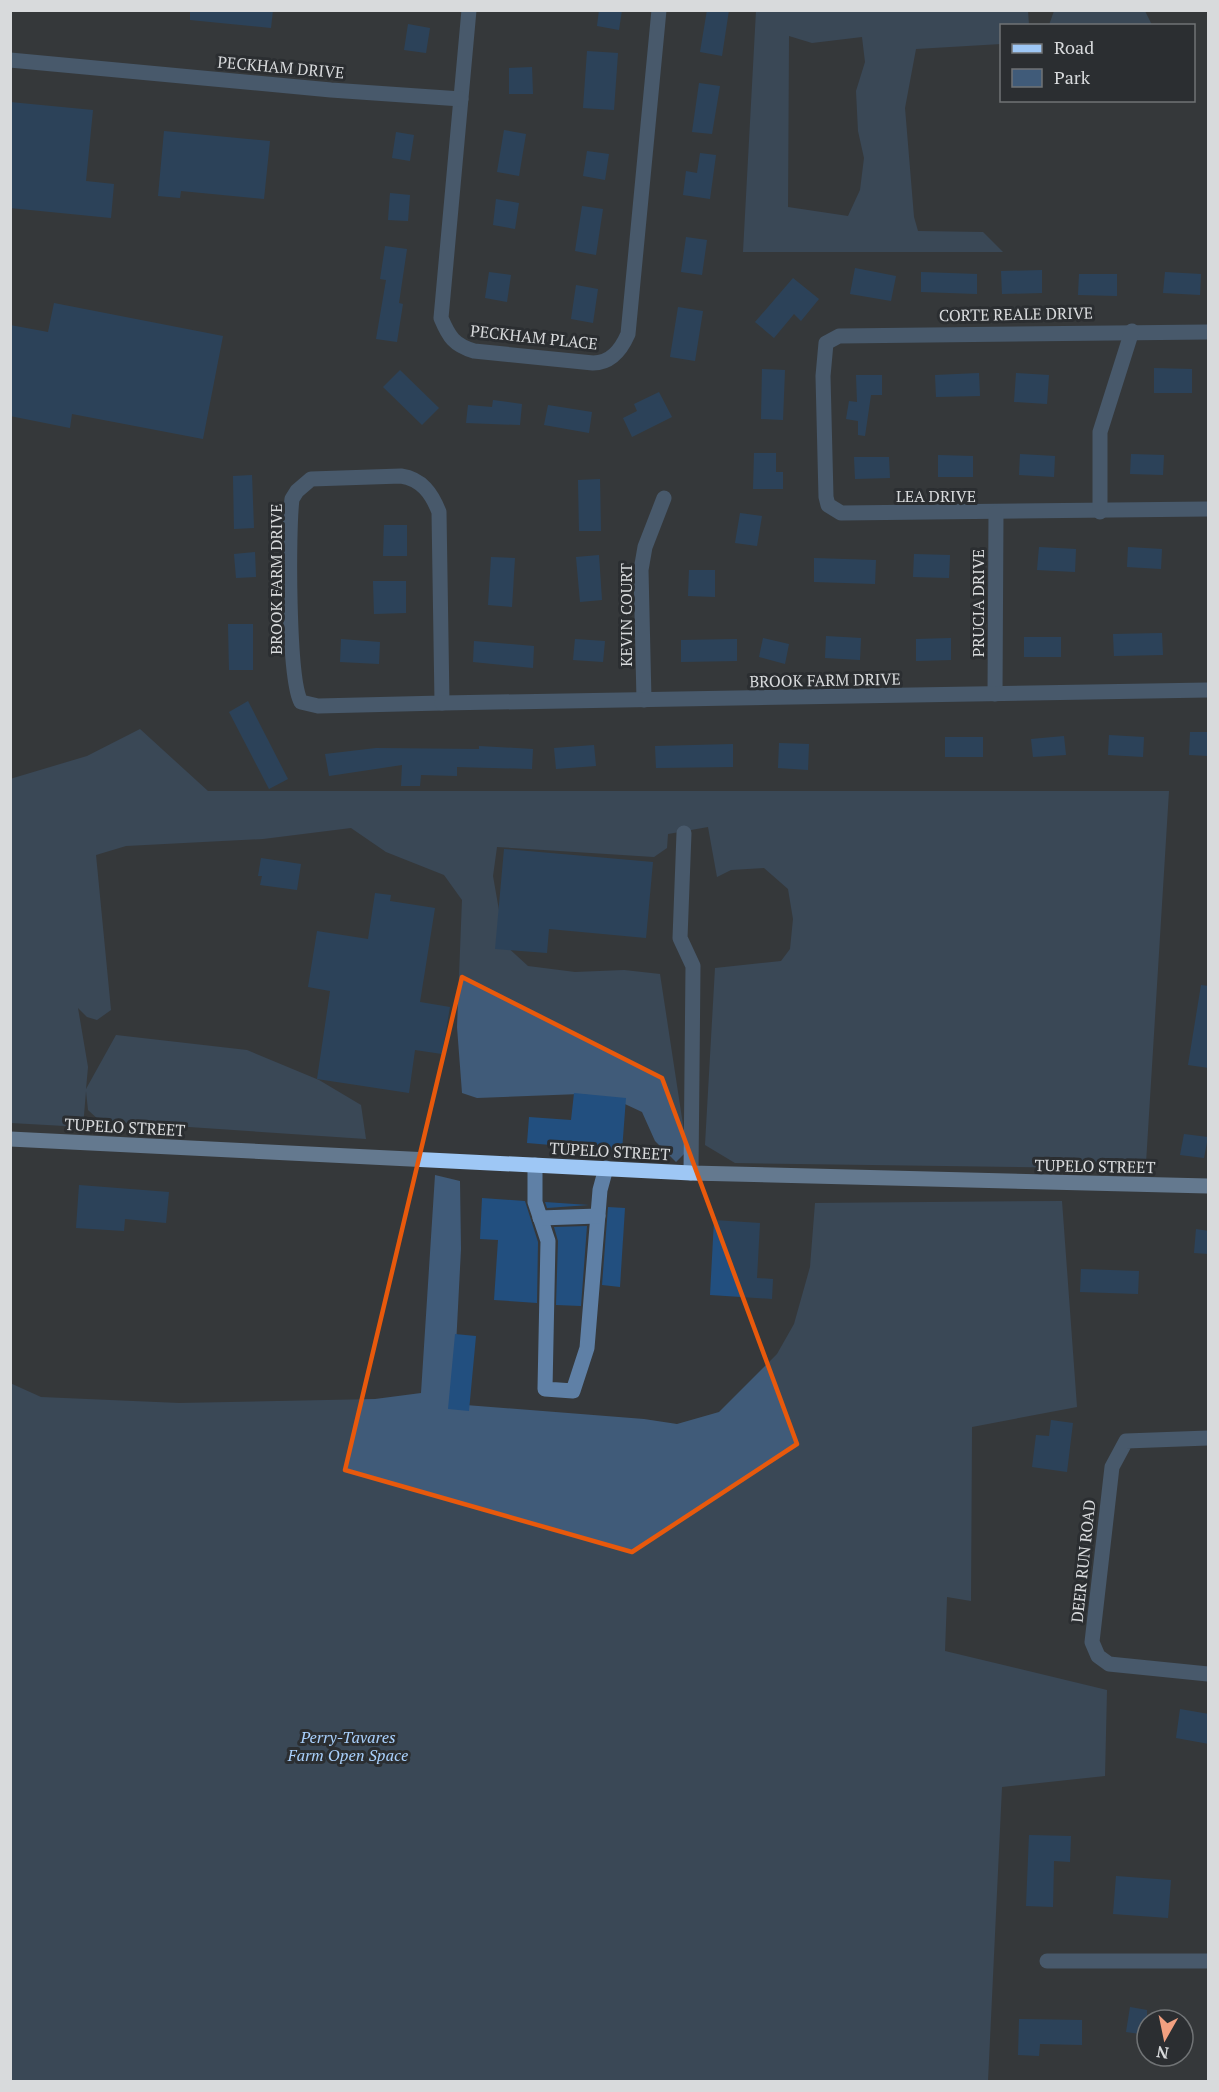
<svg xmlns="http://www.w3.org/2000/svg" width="1219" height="2092" font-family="'PT Serif',serif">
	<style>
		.green { fill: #405b79; fill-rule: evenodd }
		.building { fill: #224f7f }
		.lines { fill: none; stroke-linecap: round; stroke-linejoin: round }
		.minor { stroke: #5f80a6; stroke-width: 15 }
		.major { stroke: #9ec7f5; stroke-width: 15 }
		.marked { fill: none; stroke: #e8590c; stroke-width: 4.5; stroke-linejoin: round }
		.labels { text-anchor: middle; stroke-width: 6; stroke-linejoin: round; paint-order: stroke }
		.street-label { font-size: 16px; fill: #d8dadc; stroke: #2b2e31 }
		.park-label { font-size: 16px; font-style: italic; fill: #a9d0fc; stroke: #2b2e31 }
	</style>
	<rect width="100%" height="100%" fill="#35383b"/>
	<g class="green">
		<path d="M 756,11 L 1028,11 L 1029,25 L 1002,26 L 1001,44 L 916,49 L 905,108 L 914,217 L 918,231 L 983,232 L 1003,252 L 743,252 ZM 789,36 L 812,43 L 862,37 L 865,62 L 856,91 L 858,131 L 864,158 L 860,190 L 848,216 L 788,207 Z"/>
		<polygon points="1054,11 1145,11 1152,25 1049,25"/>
		<polygon points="140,729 208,791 1169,791 1146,1163 1089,1168 735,1163 705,1145 715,968 781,961 790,949 793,919 788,889 764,868 731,870 717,877 708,827 668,834 667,848 654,857 497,847 493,876 505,945 528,966 575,972 624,970 660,974 687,1151 676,1162 655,1141 642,1112 612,1098 580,1094 477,1098 462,1093 457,1027 462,900 444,875 386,852 351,828 263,839 126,846 96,855 111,1010 97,1020 87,1017 78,1008 88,1067 86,1089 116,1035 247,1050 319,1080 361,1105 366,1139 100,1121 88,1110 86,1091 83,1127 11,1123 10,779 87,756"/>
		<polygon points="435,1175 460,1181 461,1249 453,1404 644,1419 677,1424 719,1412 777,1354 794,1324 810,1267 815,1203 1062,1201 1077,1407 972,1427 971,1601 947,1597 945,1651 1107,1690 1105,1776 1002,1787 988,2081 11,2081 10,1383 41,1397 179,1403 375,1399 421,1393"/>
	</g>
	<g class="building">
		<polygon points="190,10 273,10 271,28 190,20"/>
		<polygon points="599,10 622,10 619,30 597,26"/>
		<polygon points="707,10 729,10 722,56 700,52"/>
		<polygon points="408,24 430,28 426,53 404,50"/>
		<polygon points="587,51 618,53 614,110 583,108"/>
		<polygon points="532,67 533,94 509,94 509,68"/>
		<polygon points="699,83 720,86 712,134 692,132"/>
		<polygon points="10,102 93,110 86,181 114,184 111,218 10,208"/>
		<polygon points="504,130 526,134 519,176 497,172"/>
		<polygon points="164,131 270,141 264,199 181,191 180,198 158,196"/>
		<polygon points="396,132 414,135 410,161 392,158"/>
		<polygon points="587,151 609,154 605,180 583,176"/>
		<polygon points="700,153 716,155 710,199 683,195 686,171 697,173"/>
		<polygon points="390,193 410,195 408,221 388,220"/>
		<polygon points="496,199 519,203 515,229 493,225"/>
		<polygon points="582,206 603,209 596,255 575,251"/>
		<polygon points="686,237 707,240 702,275 681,272"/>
		<polygon points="385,246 407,249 399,303 403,304 397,342 376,339 386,280 380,279"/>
		<polygon points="855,268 896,276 891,301 850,294"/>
		<polygon points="1042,270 1042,293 1002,294 1001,271"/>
		<polygon points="489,272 511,275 507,302 485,298"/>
		<polygon points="921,272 977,274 977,294 921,292"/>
		<polygon points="1165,272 1201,274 1200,295 1163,293"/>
		<polygon points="1079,274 1117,274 1117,296 1078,295"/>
		<polygon points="793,278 819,299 801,321 794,314 774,338 755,322"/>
		<polygon points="576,285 598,289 593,323 571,319"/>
		<polygon points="54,303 223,336 203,439 72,414 70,428 10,416 10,325 48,332"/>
		<polygon points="678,307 703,311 695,361 670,357"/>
		<polygon points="1154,368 1192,369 1192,393 1154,393"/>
		<polygon points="762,369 785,370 783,420 761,419"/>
		<polygon points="400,370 439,408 422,425 383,387"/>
		<polygon points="979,373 980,396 936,397 935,375"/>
		<polygon points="1016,373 1049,375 1047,404 1014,402"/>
		<polygon points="856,375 882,375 882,395 871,395 865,436 858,435 858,421 846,419 849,401 857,402"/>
		<polygon points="659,392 672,417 632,437 623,418 637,411 634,404"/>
		<polygon points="493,400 522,404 520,425 466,423 468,405 492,407"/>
		<polygon points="548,405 592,412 589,433 544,425"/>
		<polygon points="754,453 776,453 776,472 783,472 783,489 753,489"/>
		<polygon points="1020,454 1055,456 1054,477 1019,475"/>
		<polygon points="1131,454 1164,455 1163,475 1130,474"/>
		<polygon points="938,455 973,456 973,477 938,477"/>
		<polygon points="854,457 889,457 890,478 855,479"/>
		<polygon points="252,475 254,528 234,529 233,476"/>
		<polygon points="600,479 601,531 579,531 578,480"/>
		<polygon points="740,513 762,516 757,546 735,543"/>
		<polygon points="384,525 407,525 407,556 383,556"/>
		<polygon points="1039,547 1076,549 1075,572 1037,570"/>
		<polygon points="1128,547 1162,549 1161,569 1127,567"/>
		<polygon points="255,552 256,577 236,578 234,554"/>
		<polygon points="914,554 950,555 949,578 913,577"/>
		<polygon points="599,555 602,600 580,602 576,557"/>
		<polygon points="491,557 515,558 512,607 488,605"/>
		<polygon points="814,558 876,560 875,584 814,582"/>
		<polygon points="689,570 715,570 715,597 688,596"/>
		<polygon points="373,581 406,581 406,613 374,614"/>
		<polygon points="228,624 253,624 253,670 229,670"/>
		<polygon points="1162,633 1163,655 1114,656 1113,634"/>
		<polygon points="826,636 861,638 860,660 825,658"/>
		<rect x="1024" y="637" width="37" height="20"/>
		<polygon points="763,638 789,644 785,664 759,657"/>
		<polygon points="951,638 951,660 916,661 916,639"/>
		<polygon points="341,639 380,642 379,664 340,662"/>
		<polygon points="575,639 605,641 603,662 573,660"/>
		<polygon points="737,639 737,661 681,662 681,640"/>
		<polygon points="474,641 534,646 533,668 473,662"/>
		<polygon points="248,701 288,779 269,789 229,712"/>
		<polygon points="1190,732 1209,732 1209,756 1189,755"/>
		<polygon points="1109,735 1144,737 1143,757 1108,755"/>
		<polygon points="1064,736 1066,755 1033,757 1031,739"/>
		<rect x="945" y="737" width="38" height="20"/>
		<polygon points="779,743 809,744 808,770 778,768"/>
		<polygon points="733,744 733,767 656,768 655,746"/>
		<polygon points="594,745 596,766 556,769 554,748"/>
		<polygon points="479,746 533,749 532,769 457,767 457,776 421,775 420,786 401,786 402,765 329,776 325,754 376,748 479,749"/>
		<polygon points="504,849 653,862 646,938 549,929 547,953 495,949"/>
		<polygon points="261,858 301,864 297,890 260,885 262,876 258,876"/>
		<polygon points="375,893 391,895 390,901 435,908 420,1002 450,1007 442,1054 415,1050 409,1093 317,1079 330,991 308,987 317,931 368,939"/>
		<polygon points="1201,985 1209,986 1209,1068 1188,1065"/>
		<polygon points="574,1093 626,1098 622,1151 527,1143 529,1117 571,1120"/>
		<polygon points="1184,1134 1208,1137 1204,1158 1180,1155"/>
		<polygon points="79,1185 169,1192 166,1223 125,1219 124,1231 76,1228"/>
		<polygon points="482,1198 525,1201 538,1242 537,1303 494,1300 498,1240 480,1239"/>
		<polygon points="545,1202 589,1205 547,1208"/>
		<polygon points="608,1207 625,1208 620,1287 602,1285"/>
		<polygon points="714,1220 760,1223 757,1278 773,1279 772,1299 710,1295"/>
		<polygon points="587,1226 581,1306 556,1305 558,1241 554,1227"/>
		<polygon points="1196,1229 1209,1231 1209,1254 1194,1253"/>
		<polygon points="1081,1269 1139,1271 1138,1294 1080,1292"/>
		<polygon points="455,1334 476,1336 469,1411 448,1409"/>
		<polygon points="1051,1420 1073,1423 1067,1472 1032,1467 1036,1435 1049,1436"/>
		<polygon points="1180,1709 1209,1714 1209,1744 1176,1738"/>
		<polygon points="1029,1835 1071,1836 1070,1862 1054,1861 1053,1907 1026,1906"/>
		<polygon points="1116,1876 1171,1880 1168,1918 1113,1914"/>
		<polygon points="1130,2007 1147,2010 1147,2035 1126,2032"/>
		<polygon points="1019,2019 1082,2020 1082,2045 1040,2044 1039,2056 1018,2055"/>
	</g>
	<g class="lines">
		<g class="minor">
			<path d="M 469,10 L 441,318 C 449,337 454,345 474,351 L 593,363 C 611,363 621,350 628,334 L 659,10"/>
			<polyline points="10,60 331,90 461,99"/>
			<polyline points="1208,332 839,336 826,343 823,376 826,497 828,505 841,513 1208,509"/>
			<path d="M 401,476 C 422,479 432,494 439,512 L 442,703 L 318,706 L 301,702 C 288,679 288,531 292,499 L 297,491 L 311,479 Z"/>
			<polyline points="1100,512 1100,432 1132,331"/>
			<polyline points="995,694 996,513"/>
			<polyline points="644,700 641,570 645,547 664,498"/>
			<polyline points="442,703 1208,690"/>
			<polyline points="684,833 680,938 693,966 691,1173"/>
			<polyline points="535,1165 535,1202 548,1241 545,1389 573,1391 587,1348 600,1190 606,1168"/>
			<polyline points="540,1218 598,1216"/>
			<polyline points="1208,1438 1126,1441 1112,1467 1092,1642 1098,1656 1109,1664 1208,1674"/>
			<polyline points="1047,1961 1208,1961"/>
		</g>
		<polyline class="major" points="10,1139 691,1173 1208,1186"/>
	</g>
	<path d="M0 0H1219V2092H0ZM 462,977 L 662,1078 L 797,1444 L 632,1552 L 345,1470 Z" fill="#35383b" fill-opacity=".55" fill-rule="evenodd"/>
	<path class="marked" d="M 462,977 L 662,1078 L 797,1444 L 632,1552 L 345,1470 Z"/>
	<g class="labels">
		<g class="street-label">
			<text transform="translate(281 67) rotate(5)" y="6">PECKHAM DRIVE</text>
			<text transform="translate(1016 314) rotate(-1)" y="6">CORTE REALE DRIVE</text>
			<text transform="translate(534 337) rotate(6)" y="6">PECKHAM PLACE</text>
			<text x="936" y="502">LEA DRIVE</text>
			<text transform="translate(276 579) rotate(-90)" y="6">BROOK FARM DRIVE</text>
			<text transform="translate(978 603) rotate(-90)" y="6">PRUCIA DRIVE</text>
			<text transform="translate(626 615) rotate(-90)" y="6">KEVIN COURT</text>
			<text transform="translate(825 680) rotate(-1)" y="6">BROOK FARM DRIVE</text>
			<text transform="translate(125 1127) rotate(3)" y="6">TUPELO STREET</text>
			<text transform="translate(610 1151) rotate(3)" y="6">TUPELO STREET</text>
			<text transform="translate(1095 1166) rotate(1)" y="6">TUPELO STREET</text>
			<text transform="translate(1083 1561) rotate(-84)" y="6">DEER RUN ROAD</text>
		</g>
		<g class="park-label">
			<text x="348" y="1743">Perry-Tavares<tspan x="348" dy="18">Farm Open Space</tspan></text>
		</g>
	</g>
	<rect width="1219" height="2092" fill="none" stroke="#d8dadc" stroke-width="24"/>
	<rect x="1000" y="24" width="195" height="78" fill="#2b2e31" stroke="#707375" stroke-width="1.5"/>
	<rect x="1012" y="44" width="30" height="9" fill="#9ec7f5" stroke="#707375" stroke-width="1.5"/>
	<text x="1054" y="54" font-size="18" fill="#d8dadc">Road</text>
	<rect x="1012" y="69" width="30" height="18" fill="#405b79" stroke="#707375" stroke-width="1.5"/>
	<text x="1054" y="84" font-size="18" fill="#d8dadc">Park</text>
	<g transform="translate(1165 2038) rotate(189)"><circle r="28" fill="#2b2e31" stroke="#707375" stroke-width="1.5"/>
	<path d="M0-4.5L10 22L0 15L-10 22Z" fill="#f2a080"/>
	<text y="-9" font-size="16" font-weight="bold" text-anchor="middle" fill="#d8dadc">N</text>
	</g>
</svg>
